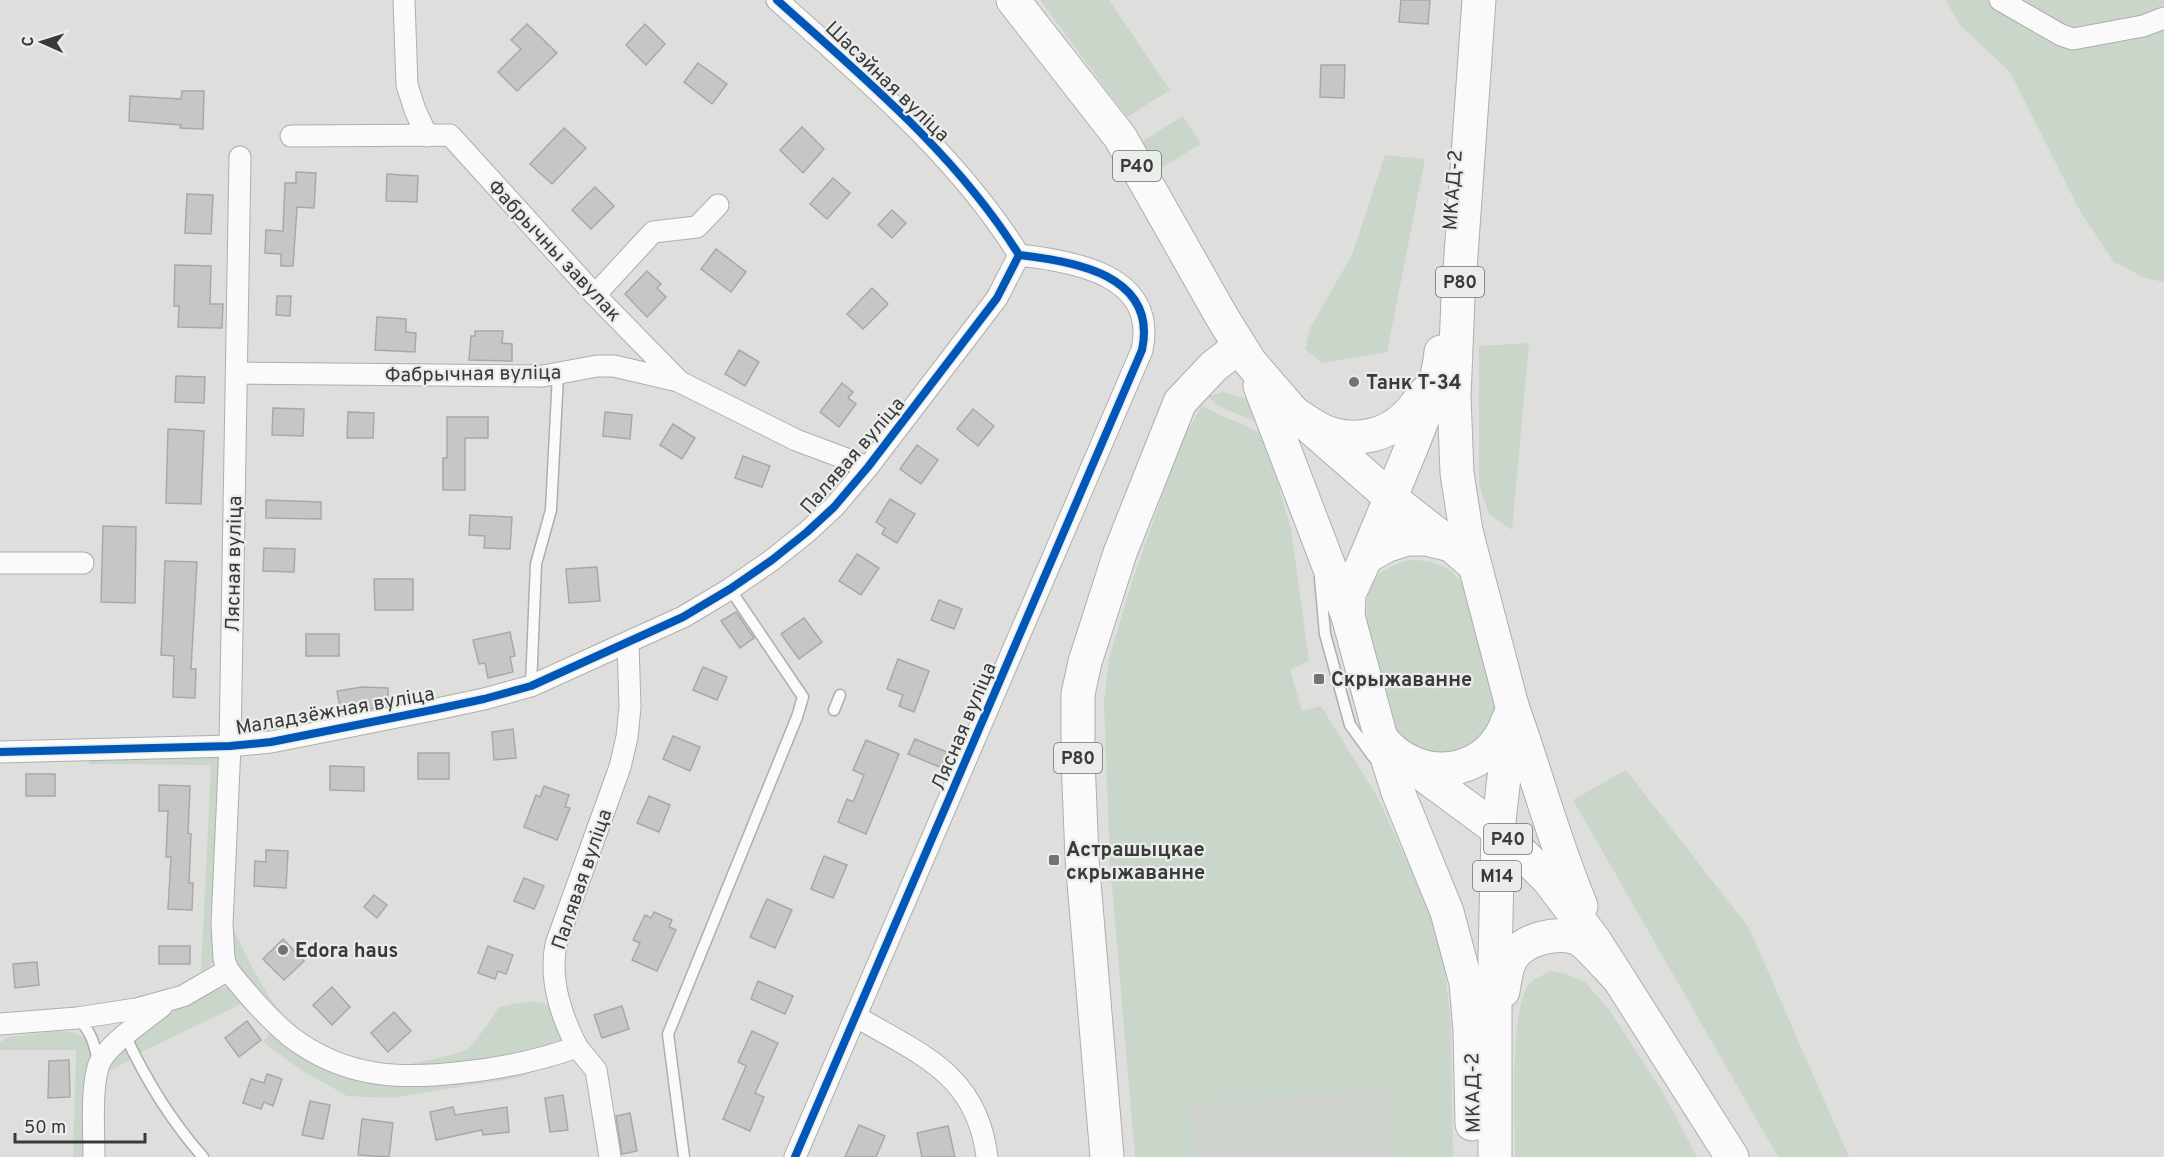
<svg xmlns="http://www.w3.org/2000/svg" width="2164" height="1157" font-family="Overpass,sans-serif">
	<style>
		.built { fill: #ced3ce }
		.green { fill: #cad6ca }
		.building { fill: #c6c7c5; stroke: #a8a9a7; stroke-width: 1.5 }
		.lines { fill: none; stroke-linecap: round; stroke-linejoin: round }
		.service-casing { stroke: #adaead; stroke-width: 13 }
		.minor-casing { stroke: #adaead; stroke-width: 23 }
		.primary-casing { stroke: #adaead; stroke-width: 35 }
		.trunk-casing { stroke: #adaead; stroke-width: 35 }
		.service { stroke: #fafafa; stroke-width: 10 }
		.minor { stroke: #fafafa; stroke-width: 21 }
		.primary { stroke: #fafafa; stroke-width: 33 }
		.trunk { stroke: #fafafa; stroke-width: 33 }
		.cycleway-casing { stroke: #eaedea; stroke-width: 11 }
		.cycleway { stroke: #0057b8; stroke-width: 8 }
		.poi-dot { fill: #737472; stroke: #eaedea; stroke-width: 2 }
		.labels { text-anchor: middle; stroke-width: 4.5; stroke-linejoin: round; paint-order: stroke }
		.shield { fill: #eaedea; stroke: #6e706e; stroke-width: 1.5 }
		.shield-label { font-size: 18px; font-weight: bold; fill: #393a39 }
		.street-label { font-size: 20px; fill: #393a39; stroke: #eaedea }
		.poi-label { font-size: 20px; font-weight: bold; fill: #393a39; stroke: #eaedea; text-anchor: start }
	</style>
	<rect width="100%" height="100%" fill="#dedfdd"/>
	<polygon class="built" points="1391,1092 1394,1157 1194,1157 1190,1102"/>
	<g class="green">
		<polygon points="1040,0 1109,0 1170,90 1127,117"/>
		<polygon points="1945,0 2164,0 2164,282 2145,278 2114,262 2080,211 2010,72 1961,26"/>
		<polygon points="1183,116 1201,144 1158,170 1140,143"/>
		<polygon points="1385,155 1425,159 1387,352 1322,363 1305,349 1310,328 1352,255"/>
		<polygon points="1529,343 1512,530 1489,514 1479,485 1479,346"/>
		<polygon points="1224,392 1248,399 1261,424 1218,406 1208,396"/>
		<path d="M 1202,405 C 1221,419 1245,422 1264,436 L 1291,529 L 1309,661 L 1290,670 L 1302,711 L 1321,706 L 1377,796 L 1425,900 L 1444,963 L 1451,1025 L 1453,1157 L 1394,1157 L 1390,1092 L 1191,1102 L 1194,1157 L 1135,1157 L 1110,863 L 1104,702 L 1109,658 L 1132,582 L 1181,442 Z"/>
		<path d="M 1409,560 C 1433,560 1451,565 1464,587 L 1497,703 L 1497,714 L 1472,752 L 1419,754 L 1398,733 L 1367,622 C 1365,585 1373,570 1409,560 Z"/>
		<polygon points="211,753 222,758 214,959 210,966 201,971 211,765 89,764 89,755"/>
		<polygon points="1626,770 1749,928 1849,1157 1778,1157 1573,800"/>
		<path d="M 229,919 C 245,955 269,1005 298,1031 C 308,1040 369,1067 381,1068 C 394,1068 454,1056 466,1050 C 473,1047 493,1016 499,1007 C 528,1001 552,993 563,1028 C 565,1035 565,1040 559,1045 C 475,1069 370,1091 294,1034 C 284,1026 276,1017 267,1008 C 239,978 227,962 229,919 Z"/>
		<path d="M 1550,971 L 1566,974 L 1585,982 L 1608,1008 L 1664,1094 L 1697,1157 L 1515,1157 C 1515,1123 1509,1006 1530,983 C 1535,978 1544,975 1550,971 Z"/>
		<path d="M 228,987 L 347,1074 L 553,1064 L 517,1078 L 391,1098 L 347,1096 L 301,1070 L 263,1042 L 270,1033 L 241,1004 L 146,1050 L 109,1072 L 109,1061 C 143,1031 180,992 228,987 Z"/>
		<path d="M 60,1031 C 75,1033 88,1034 92,1051 L 87,1157 L 73,1157 L 76,1050 L 0,1050 L 0,1042 L 8,1037 Z"/>
	</g>
	<g class="building">
		<polygon points="1401,0 1430,0 1428,24 1399,22"/>
		<polygon points="527,24 557,53 517,91 498,72 521,49 511,40"/>
		<polygon points="645,24 665,44 646,65 626,45"/>
		<polygon points="698,63 727,84 712,104 684,82"/>
		<polygon points="1321,65 1345,65 1344,98 1320,97"/>
		<polygon points="182,91 204,91 203,129 180,128 181,125 129,121 130,96 181,99"/>
		<polygon points="802,127 824,149 803,173 780,150"/>
		<polygon points="564,128 586,148 552,184 530,164"/>
		<polygon points="296,172 316,173 314,208 297,207 293,266 281,266 281,254 265,253 266,230 283,231 285,183 296,183"/>
		<polygon points="387,174 418,176 417,202 386,201"/>
		<polygon points="833,178 850,193 827,219 810,204"/>
		<polygon points="595,187 614,206 591,229 572,210"/>
		<polygon points="187,194 213,195 211,234 185,233"/>
		<polygon points="892,210 906,223 892,238 878,225"/>
		<polygon points="716,249 746,272 731,292 701,269"/>
		<polygon points="175,265 211,266 210,304 223,304 222,328 178,327 179,306 174,306"/>
		<polygon points="647,271 661,284 657,288 666,297 647,317 625,294"/>
		<polygon points="872,288 888,304 863,329 847,314"/>
		<polygon points="277,296 291,296 290,316 276,315"/>
		<polygon points="377,317 406,319 406,332 416,333 415,352 375,350"/>
		<polygon points="475,331 503,331 502,343 512,344 512,361 469,360 471,336 475,336"/>
		<polygon points="739,350 759,362 745,386 725,374"/>
		<polygon points="176,376 205,377 204,403 175,402"/>
		<polygon points="842,383 853,392 848,398 856,404 839,427 820,412"/>
		<polygon points="273,408 304,409 303,436 272,435"/>
		<polygon points="973,409 994,426 978,446 957,429"/>
		<polygon points="348,412 374,413 373,438 347,438"/>
		<polygon points="605,412 632,415 630,439 603,436"/>
		<polygon points="447,417 488,417 488,438 465,438 465,490 443,490 443,458 447,458"/>
		<polygon points="673,424 695,438 682,459 660,445"/>
		<polygon points="168,429 204,431 201,504 166,503"/>
		<polygon points="917,445 938,460 921,484 900,469"/>
		<polygon points="743,456 770,466 762,487 735,478"/>
		<polygon points="890,499 915,514 897,543 882,534 885,528 876,522"/>
		<polygon points="266,500 321,502 321,519 266,518"/>
		<polygon points="470,515 512,517 510,549 484,548 485,536 469,535"/>
		<polygon points="103,526 136,527 135,603 101,602"/>
		<polygon points="264,548 295,549 294,572 263,571"/>
		<polygon points="857,554 879,568 861,595 839,581"/>
		<polygon points="165,561 197,562 191,669 196,669 195,698 173,697 174,656 161,655"/>
		<polygon points="597,567 600,601 569,603 566,569"/>
		<polygon points="374,579 413,579 413,610 375,610"/>
		<polygon points="939,600 962,609 954,629 931,620"/>
		<polygon points="736,612 754,638 740,648 721,621"/>
		<polygon points="804,618 822,642 799,659 781,634"/>
		<polygon points="510,632 515,656 510,657 513,672 488,678 485,663 479,664 473,640"/>
		<rect x="306" y="634" width="33" height="22"/>
		<polygon points="898,659 929,671 914,712 899,706 903,695 887,689"/>
		<polygon points="703,667 727,677 717,700 693,690"/>
		<polygon points="362,687 388,688 388,706 341,713 337,691"/>
		<polygon points="513,729 516,758 494,760 492,732"/>
		<polygon points="673,736 700,747 690,771 663,759"/>
		<polygon points="915,739 949,753 942,768 908,754"/>
		<polygon points="866,740 899,754 866,834 838,822 847,799 853,802 864,775 853,770"/>
		<rect x="418" y="753" width="31" height="26"/>
		<polygon points="330,766 364,767 364,791 330,790"/>
		<rect x="26" y="774" width="29" height="22"/>
		<polygon points="159,785 190,786 188,833 191,834 189,883 193,883 192,910 168,909 171,857 166,857 168,811 159,811"/>
		<polygon points="544,786 569,795 565,807 570,808 557,840 524,827 536,795 540,797"/>
		<polygon points="649,796 670,805 659,832 637,823"/>
		<polygon points="266,850 288,851 286,888 254,886 255,861 266,862"/>
		<polygon points="824,856 847,865 833,898 811,889"/>
		<polygon points="524,878 544,886 534,909 514,901"/>
		<polygon points="374,895 387,905 377,918 364,907"/>
		<polygon points="767,899 792,910 775,948 750,937"/>
		<polygon points="654,912 672,920 669,927 676,930 657,971 632,960 640,943 633,940 645,915 651,918"/>
		<polygon points="283,939 304,961 284,980 263,959"/>
		<rect x="159" y="946" width="31" height="18"/>
		<polygon points="488,946 513,955 506,974 498,971 495,979 478,973"/>
		<polygon points="37,962 39,985 15,988 13,964"/>
		<polygon points="758,981 793,996 785,1014 751,999"/>
		<polygon points="332,987 350,1007 332,1025 313,1005"/>
		<polygon points="622,1006 629,1029 602,1038 594,1015"/>
		<polygon points="394,1012 411,1031 388,1052 371,1033"/>
		<polygon points="247,1021 261,1040 239,1057 225,1038"/>
		<polygon points="752,1031 778,1043 755,1093 764,1097 750,1131 723,1119 746,1066 738,1062"/>
		<polygon points="69,1060 70,1097 48,1098 49,1061"/>
		<polygon points="267,1074 282,1079 273,1106 264,1102 261,1109 243,1103 251,1079 264,1083"/>
		<polygon points="563,1095 568,1130 550,1132 545,1098"/>
		<polygon points="310,1101 330,1105 323,1139 302,1135"/>
		<polygon points="453,1107 455,1115 507,1107 509,1132 483,1135 482,1130 436,1140 430,1112"/>
		<polygon points="630,1113 637,1151 622,1154 616,1116"/>
		<polygon points="362,1119 393,1123 389,1157 358,1155"/>
		<polygon points="859,1125 885,1136 876,1157 845,1157"/>
		<polygon points="948,1126 955,1157 922,1157 917,1133"/>
	</g>
	<g class="lines">
		<defs>
			<g id="service">
				<polyline points="1320,578 1325,634 1350,725 1374,758"/>
				<polyline points="531,686 536,564 551,510 558,375"/>
				<polyline points="834,710 840,695"/>
				<path d="M 78,1018 C 91,1032 95,1044 98,1063"/>
				<path d="M 125,1035 C 145,1078 172,1122 203,1157"/>
				<polyline points="684,1157 668,1034 797,717 803,697 730,589"/>
			</g>
			<g id="minor">
				<polyline points="404,0 407,85 415,110 427,136"/>
				<path d="M 777,0 C 864,78 957,155 1019,255 C 1074,261 1158,275 1142,350 L 795,1157"/>
				<polyline points="2000,0 2061,35 2073,39 2143,26 2164,18"/>
				<polyline points="291,136 450,135 595,295 678,380"/>
				<polyline points="595,295 653,232 697,227 718,205"/>
				<polyline points="237,373 543,376 597,366 614,366 678,381 796,440 868,467"/>
				<polyline points="0,563 83,563"/>
				<polyline points="0,752 230,746 271,742 437,709 484,699 531,686 683,617 730,589 772,560 807,532 834,507 868,467 997,298 1019,255"/>
				<polyline points="228,970 224,959 222,924 230,746 240,157"/>
				<path d="M 857,1017 C 921,1055 977,1074 987,1157"/>
				<path d="M 0,1024 L 77,1018 L 136,1009 L 183,996 L 228,970 C 247,994 267,1018 291,1037 C 345,1078 401,1080 465,1072 C 504,1068 540,1060 577,1047 C 561,1015 549,980 556,944 L 620,767 L 627,737 L 630,707 L 628,643"/>
				<polyline points="577,1047 596,1070 610,1157"/>
				<path d="M 94,1157 C 94,1131 91,1092 98,1067 C 104,1046 145,1020 162,1006"/>
			</g>
			<g id="primary">
				<polyline points="1013,0 1120,137 1222,317 1250,362 1294,413 1391,498 1451,545"/>
				<polyline points="1260,386 1348,616"/>
				<path d="M 1512,706 C 1536,773 1554,841 1581,906"/>
				<polyline points="1402,759 1498,830 1548,879 1595,941 1732,1157"/>
				<polyline points="1107,1157 1082,858 1078,759 1078,694 1085,662 1120,553 1180,402 1214,366 1240,346"/>
			</g>
			<g id="trunk">
				<polyline points="1479,0 1458,298 1454,397 1457,473 1466,531 1512,706 1498,830 1495,959 1495,1157"/>
				<path d="M 1294,413 C 1307,421 1320,432 1335,435 C 1359,441 1387,435 1405,417 C 1413,410 1419,400 1426,392"/>
				<path d="M 1366,557 C 1382,518 1398,480 1414,441 C 1425,412 1438,383 1441,352"/>
				<path d="M 1381,738 C 1417,785 1489,778 1508,720"/>
				<path d="M 1503,991 C 1505,980 1506,968 1511,959 C 1521,939 1560,930 1579,939 C 1588,944 1610,970 1619,979"/>
				<polyline points="1472,1124 1470,1030 1466,983 1447,912 1398,792 1381,738 1348,616 1349,594 1366,557 1388,545 1407,539 1426,539 1451,545 1473,564"/>
			</g>
		</defs>
		<use href="#service" class="service-casing"/>
		<use href="#minor" class="minor-casing"/>
		<use href="#primary" class="primary-casing"/>
		<use href="#trunk" class="trunk-casing"/>
		<use href="#service" class="service"/>
		<use href="#minor" class="minor"/>
		<use href="#primary" class="primary"/>
		<use href="#trunk" class="trunk"/>
		<defs>
			<g id="cycleway">
				<path d="M 777,0 C 864,78 957,155 1019,255 C 1074,261 1158,275 1142,350 L 795,1157"/>
				<polyline points="0,752 230,746 271,742 437,709 484,699 531,686 683,617 730,589 772,560 807,532 834,507 868,467 997,298 1019,255"/>
			</g>
		</defs>
		<use href="#cycleway" class="cycleway-casing"/>
		<use href="#cycleway" class="cycleway"/>
	</g>
	<g class="poi-dot">
		<circle cx="1354" cy="382" r="6"/>
		<rect x="1313" y="673" width="12" height="12" rx="3"/>
		<rect x="1048" y="854" width="12" height="12" rx="3"/>
		<circle cx="283" cy="950" r="6"/>
	</g>
	<g class="labels">
		<g class="shield">
			<rect x="1113" y="151" width="48" height="30" rx="4.5"/>
			<rect x="1436" y="267" width="48" height="30" rx="4.5"/>
			<rect x="1054" y="743" width="48" height="30" rx="4.5"/>
			<rect x="1484" y="824" width="48" height="30" rx="4.5"/>
			<rect x="1473" y="861" width="48" height="30" rx="4.5"/>
		</g>
		<g class="shield-label">
			<text x="1137" y="172">Р40</text>
			<text x="1460" y="288">Р80</text>
			<text x="1078" y="764">Р80</text>
			<text x="1508" y="845">Р40</text>
			<text x="1497" y="882">М14</text>
		</g>
		<g class="street-label">
			<text transform="translate(888 81) rotate(44)" y="7">Шасэйная вуліца</text>
			<text transform="translate(1452 190) rotate(-86)" y="7">МКАД-2</text>
			<text transform="translate(555 250) rotate(47)" y="7">Фабрычны завулак</text>
			<text transform="translate(473 373) rotate(-1)" y="7">Фабрычная вуліца</text>
			<text transform="translate(852 455) rotate(-49)" y="7">Палявая вуліца</text>
			<text transform="translate(233 564) rotate(-89)" y="7">Лясная вуліца</text>
			<text transform="translate(335 710) rotate(-10)" y="7">Маладзёжная вуліца</text>
			<text transform="translate(963 726) rotate(-67)" y="7">Лясная вуліца</text>
			<text transform="translate(581 879) rotate(-71)" y="7">Палявая вуліца</text>
			<text transform="translate(1472 1093) rotate(-91)" y="7">МКАД-2</text>
		</g>
		<g class="poi-label">
			<text x="1366" y="389">Танк Т-34</text>
			<text x="1331" y="686">Скрыжаванне</text>
			<text x="1066" y="856">Астрашыцкае<tspan x="1066" dy="23">скрыжаванне</tspan></text>
			<text x="295" y="957">Edora haus</text>
		</g>
	</g>
	<g transform="translate(42 42) rotate(273)" stroke="#eaedea" stroke-width="4.5" paint-order="stroke">
	<path d="M0-4.5L10 22L0 15L-10 22Z" fill="#393a39"/>
	<text y="-9" font-size="16" font-weight="bold" text-anchor="middle" fill="#393a39">С</text>
	</g>
	<path d="M15 1133v9h130v-9" fill="none" stroke="#393a39" stroke-width="3"/>
	<text x="24" y="1133" font-size="18" fill="#393a39" stroke="#eaedea" stroke-width="4.5" paint-order="stroke">50 m</text>
</svg>
